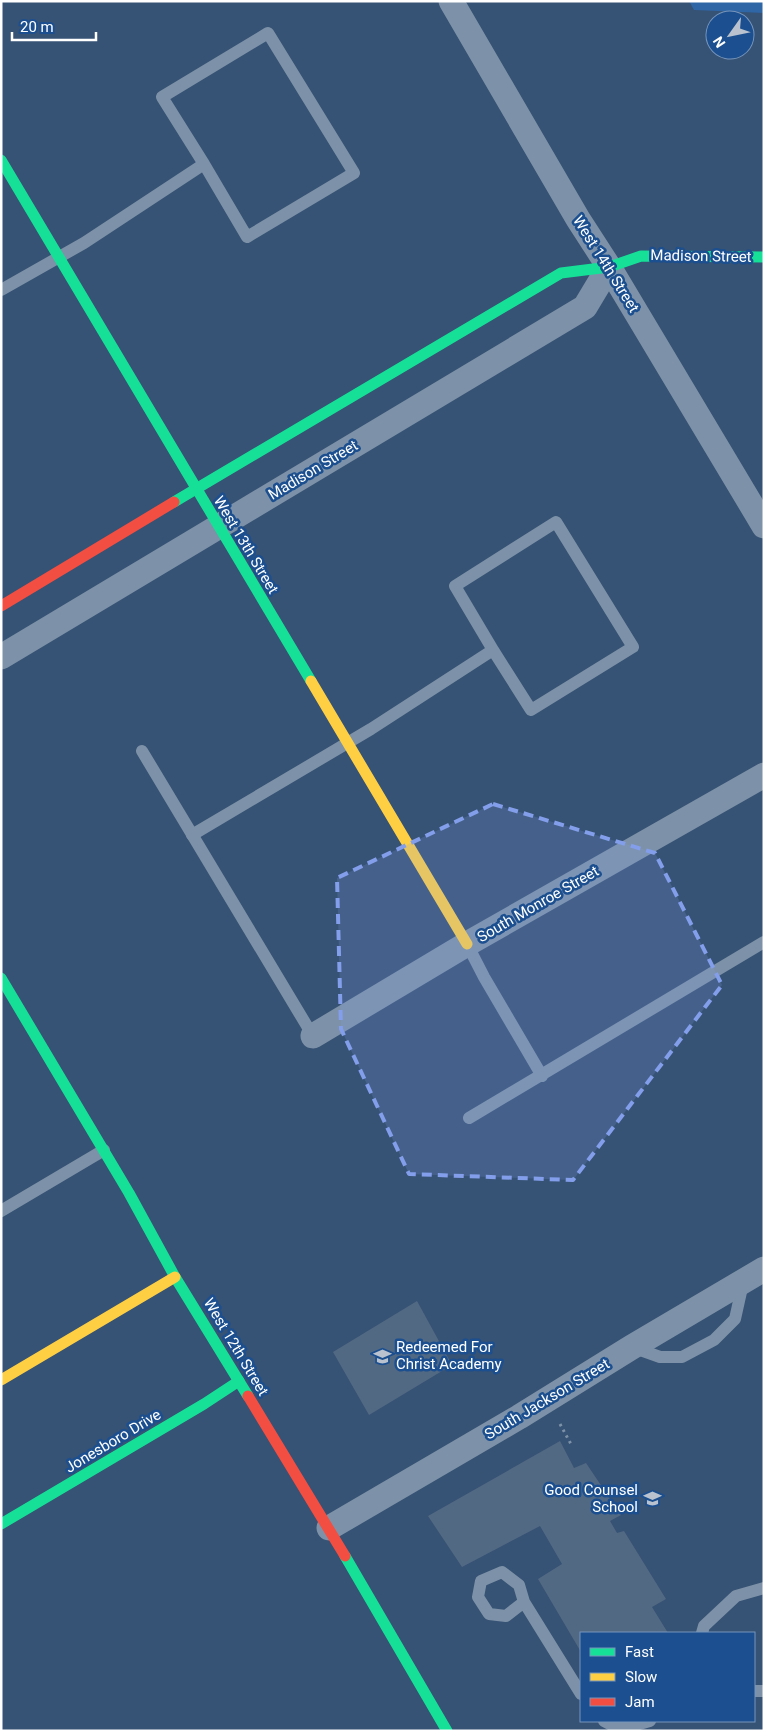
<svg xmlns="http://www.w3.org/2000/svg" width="765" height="1732" font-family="Roboto,sans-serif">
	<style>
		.green { fill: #2f66a5 }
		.building { fill: #526984 }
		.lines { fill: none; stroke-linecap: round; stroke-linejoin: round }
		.path { stroke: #7d92a8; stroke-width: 3; stroke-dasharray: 2.5 4; stroke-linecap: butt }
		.lane { stroke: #7d92a8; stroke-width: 12 }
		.street { stroke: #7d92a8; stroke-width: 25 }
		.fast { stroke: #16e098; stroke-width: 11 }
		.slow { stroke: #ffcf43; stroke-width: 11 }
		.jam { stroke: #f24e42; stroke-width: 11 }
		.marked { fill: #839eea; fill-opacity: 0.2; stroke: #839eea; stroke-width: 4; stroke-dasharray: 10 6; stroke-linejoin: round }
		.labels { text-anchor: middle; stroke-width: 5; stroke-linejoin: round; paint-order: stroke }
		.street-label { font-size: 15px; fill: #fff; stroke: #1b4f8f }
		.poi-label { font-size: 15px; fill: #fff; stroke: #1b4f8f; text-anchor: start }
	</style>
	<rect width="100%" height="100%" fill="#365274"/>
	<polygon class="green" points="689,1 764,1 764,13 694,10"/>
	<g class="building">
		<polygon points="417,1301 452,1365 369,1415 333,1352"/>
		<polygon points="560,1441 574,1468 586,1463 621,1515 610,1521 617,1533 624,1531 666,1599 652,1607 668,1633 581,1633 581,1652 538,1579 562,1564 540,1526 462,1567 428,1516"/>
	</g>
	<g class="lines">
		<polyline class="path" points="560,1424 572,1446"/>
		<g class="lane">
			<polyline points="1,290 84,243 204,164 247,237 354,173 268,33 162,97 204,164"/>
			<polyline points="142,751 313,1036"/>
			<polyline points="192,835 371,729 493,650 531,710 633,647 556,522 455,586 493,650"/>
			<polyline points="467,944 484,977 542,1076"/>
			<polyline points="469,1118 764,942"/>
			<polyline points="1,1211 104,1150"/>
			<polyline points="632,1347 660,1357 682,1357 714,1340 735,1319 743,1283"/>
			<polyline points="524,1602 506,1616 489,1614 478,1597 481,1581 502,1572 519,1585 524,1602 581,1694"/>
			<polyline points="702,1633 704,1626 736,1596 764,1588"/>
			<polyline points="754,1691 764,1691"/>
			<path d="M 604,1721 C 619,1731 633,1726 650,1721"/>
		</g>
		<g class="street">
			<polyline points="451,1 578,219 609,267 764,526"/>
			<polyline points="1,657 585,307 609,267"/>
			<polyline points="313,1036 467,944 764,775"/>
			<polyline points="329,1528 519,1417 632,1347 764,1269"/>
		</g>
		<g class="fast">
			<polyline points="1,160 311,681"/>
			<polyline points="174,502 561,273 609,267 641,256 764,257"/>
			<polyline points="1,978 129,1193 175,1277 248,1396"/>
			<polyline points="1,1524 204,1404 239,1381"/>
			<polyline points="345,1556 447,1731"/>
		</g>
		<g class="slow">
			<polyline points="311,681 467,944"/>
			<polyline points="1,1380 175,1277"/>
		</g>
		<g class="jam">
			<polyline points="1,606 174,502"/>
			<polyline points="248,1396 345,1556"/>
		</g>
	</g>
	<path class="marked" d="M 493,804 L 655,853 L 722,985 L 573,1180 L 409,1174 L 341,1029 L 337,878 Z"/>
	<defs>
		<symbol id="school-bare" viewBox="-9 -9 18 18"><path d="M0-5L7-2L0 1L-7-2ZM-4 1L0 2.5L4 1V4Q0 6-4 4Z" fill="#b9c2ce" stroke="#1b4f8f" stroke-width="2.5" paint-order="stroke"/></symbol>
	</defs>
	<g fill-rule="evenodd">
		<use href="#school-bare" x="370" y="1344" width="25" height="25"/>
		<use href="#school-bare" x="640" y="1486" width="25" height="25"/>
	</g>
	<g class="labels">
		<g class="street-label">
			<text transform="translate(701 256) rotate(1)" y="5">Madison Street</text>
			<text transform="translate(606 264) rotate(58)" y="5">West 14th Street</text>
			<text transform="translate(313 470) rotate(-31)" y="5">Madison Street</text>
			<text transform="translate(246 545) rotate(59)" y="5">West 13th Street</text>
			<text transform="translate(538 904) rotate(-30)" y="5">South Monroe Street</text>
			<text transform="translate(236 1347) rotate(59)" y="5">West 12th Street</text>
			<text transform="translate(547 1399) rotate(-31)" y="5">South Jackson Street</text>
			<text transform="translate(113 1441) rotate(-31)" y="5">Jonesboro Drive</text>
		</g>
		<g class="poi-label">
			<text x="396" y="1352">Redeemed For<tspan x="396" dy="17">Christ Academy</tspan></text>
			<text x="638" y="1495" text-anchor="end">Good Counsel<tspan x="638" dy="17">School</tspan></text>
		</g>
	</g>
	<rect width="765" height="1732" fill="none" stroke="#ffffff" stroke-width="5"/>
	<rect x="580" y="1632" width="175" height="90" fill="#1b4f8f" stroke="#7695bc"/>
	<rect x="590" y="1648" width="25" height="8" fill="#16e098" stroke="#7695bc"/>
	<text x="625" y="1657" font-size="15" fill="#ffffff">Fast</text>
	<rect x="590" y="1673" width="25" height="8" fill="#ffcf43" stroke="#7695bc"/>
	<text x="625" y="1682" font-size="15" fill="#ffffff">Slow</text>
	<rect x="590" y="1698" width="25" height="8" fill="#f24e42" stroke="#7695bc"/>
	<text x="625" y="1707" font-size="15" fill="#ffffff">Jam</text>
	<g transform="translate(730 35) rotate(237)"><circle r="24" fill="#1b4f8f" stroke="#7695bc"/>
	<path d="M0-4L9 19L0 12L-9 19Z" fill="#b9c2ce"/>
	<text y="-8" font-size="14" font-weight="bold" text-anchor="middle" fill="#ffffff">N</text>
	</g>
	<path d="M12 32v8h84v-8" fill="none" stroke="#ffffff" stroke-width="2.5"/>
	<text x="20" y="32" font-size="15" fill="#ffffff" stroke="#1b4f8f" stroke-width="4" paint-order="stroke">20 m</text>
</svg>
